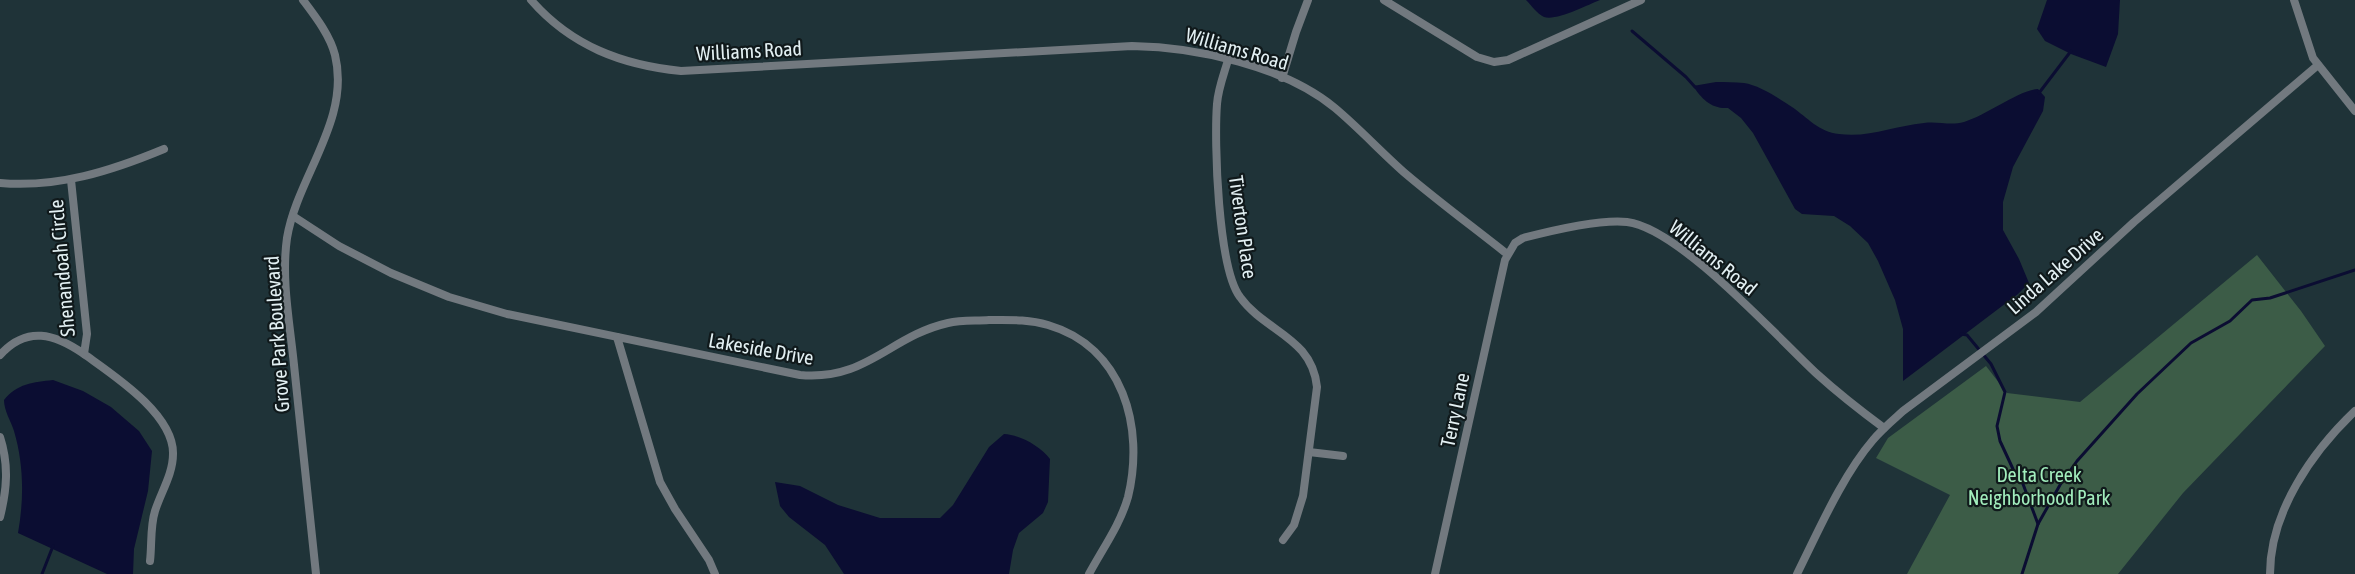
<svg xmlns="http://www.w3.org/2000/svg" width="2355" height="574" font-family="'Asap Condensed',sans-serif">
	<style>
		.green { fill: #3c5c47 }
		.water { fill: #0b0d32 }
		.lines { fill: none; stroke-linecap: round; stroke-linejoin: round }
		.stream { stroke: #0b0d32; stroke-width: 3 }
		.street { stroke: #72797f; stroke-width: 8 }
		.labels { text-anchor: middle; stroke-width: 4.5; stroke-linejoin: round; paint-order: stroke }
		.street-label { font-size: 20px; fill: #e3f0f3; stroke: #10191b }
		.park-label { font-size: 20px; fill: #a2eebd; stroke: #10191b }
	</style>
	<rect width="100%" height="100%" fill="#1f3338"/>
	<polygon class="green" points="2257,255 2301,311 2325,346 2183,493 2118,574 1907,574 1950,495 1876,458 1888,438 1986,366 2007,393 2080,402"/>
	<g class="water">
		<path d="M 1526,0 L 1600,0 C 1587,5 1557,21 1544,17 C 1537,14 1531,5 1526,0 Z"/>
		<polygon points="2047,0 2120,0 2118,34 2106,67 2071,54 2045,41 2037,29"/>
		<path d="M 1716,82 C 1725,82 1735,82 1744,83 C 1759,85 1780,99 1792,107 C 1808,118 1819,132 1839,134 C 1869,138 1894,126 1924,123 C 1938,121 1950,126 1964,122 C 1987,115 2019,90 2038,89 L 2045,97 L 2043,111 L 2013,167 L 2003,202 L 2003,230 L 2019,259 L 2029,283 L 2018,294 L 1903,381 L 1903,329 L 1895,300 L 1878,261 L 1868,243 L 1850,226 L 1834,216 L 1802,214 L 1795,209 L 1753,133 L 1741,118 L 1728,108 C 1711,109 1702,99 1693,86 Z"/>
		<path d="M 53,380 L 83,391 L 111,407 L 139,431 L 152,451 L 148,491 L 134,549 L 133,574 L 107,574 L 18,533 C 24,499 24,465 14,431 C 11,421 4,411 4,400 C 16,384 34,382 53,380 Z"/>
		<path d="M 1004,434 C 1020,435 1040,446 1050,459 L 1048,502 L 1043,513 L 1019,533 L 1013,550 L 1009,574 L 844,574 L 825,545 L 789,517 L 780,506 L 775,482 L 800,486 L 838,505 L 880,518 L 940,518 L 953,505 L 989,447 Z"/>
	</g>
	<g class="lines">
		<g class="stream">
			<polyline points="1632,31 1686,77 1695,87"/>
			<polyline points="2039,93 2071,51"/>
			<polyline points="1961,334 1967,335 1991,364 2005,392 1997,426 2000,441 2013,469 2023,484 2038,524"/>
			<polyline points="42,574 53,546"/>
			<polyline points="2022,574 2038,524 2060,485 2077,461 2137,394 2191,343 2230,321 2252,300 2270,298 2355,270"/>
		</g>
		<g class="street">
			<path d="M 303,0 C 315,16 330,35 335,55 C 351,120 297,177 287,238 C 281,280 290,324 294,365 C 301,435 309,504 316,574"/>
			<path d="M 531,0 C 571,46 622,65 681,71 L 1132,46 C 1197,47 1284,66 1335,108 C 1360,129 1382,153 1406,174 C 1439,202 1473,227 1507,254"/>
			<polyline points="1384,0 1477,57 1494,62 1508,60 1641,0"/>
			<polyline points="2294,0 2313,58 2355,111"/>
			<path d="M 1228,60 C 1224,74 1218,89 1217,104 C 1214,142 1218,268 1240,297 C 1265,332 1312,337 1317,387 L 1303,496 L 1294,525 L 1283,540"/>
			<polyline points="1282,78 1296,32 1308,0"/>
			<path d="M 71,180 L 87,334 L 84,354 C 113,375 174,414 173,454 C 173,474 161,492 155,511 C 150,527 152,544 150,561"/>
			<path d="M 0,183 C 58,188 111,171 164,149"/>
			<path d="M 293,216 L 339,246 L 391,273 L 449,297 L 507,314 L 800,375 C 867,381 890,336 948,323 C 961,320 975,321 989,320 C 1009,320 1028,319 1048,325 C 1123,347 1145,427 1128,497 C 1120,525 1103,548 1089,574"/>
			<polyline points="617,337 660,482 675,509 709,560 715,574"/>
			<path d="M 0,355 C 27,325 55,334 84,354"/>
			<path d="M 0,437 C 9,465 7,489 0,517"/>
			<polyline points="1309,452 1343,456"/>
			<path d="M 1435,574 L 1505,260 L 1515,243 L 1523,238 C 1550,231 1600,219 1627,222 C 1679,228 1776,336 1817,374 C 1838,393 1861,411 1884,428"/>
			<path d="M 1797,574 C 1818,532 1842,476 1873,440 C 1882,429 1893,420 1903,411 L 2036,312 L 2134,222 L 2318,65"/>
			<path d="M 2270,574 C 2270,512 2312,452 2355,411"/>
		</g>
	</g>
	<g class="labels">
		<g class="street-label">
			<text transform="translate(1237 49) rotate(16)" y="7">Williams Road</text>
			<text transform="translate(749 51) rotate(-3)" y="7">Williams Road</text>
			<text transform="translate(1243 227) rotate(82)" y="7">Tiverton Place</text>
			<text transform="translate(1713 258) rotate(39)" y="7">Williams Road</text>
			<text transform="translate(62 268) rotate(-95)" y="7">Shenandoah Circle</text>
			<text transform="translate(2055 271) rotate(-41)" y="7">Linda Lake Drive</text>
			<text transform="translate(277 334) rotate(-94)" y="7">Grove Park Boulevard</text>
			<text transform="translate(761 349) rotate(10)" y="7">Lakeside Drive</text>
			<text transform="translate(1455 410) rotate(-78)" y="7">Terry Lane</text>
		</g>
		<g class="park-label">
			<text x="2039" y="482">Delta Creek<tspan x="2039" dy="23">Neighborhood Park</tspan></text>
		</g>
	</g>
</svg>
